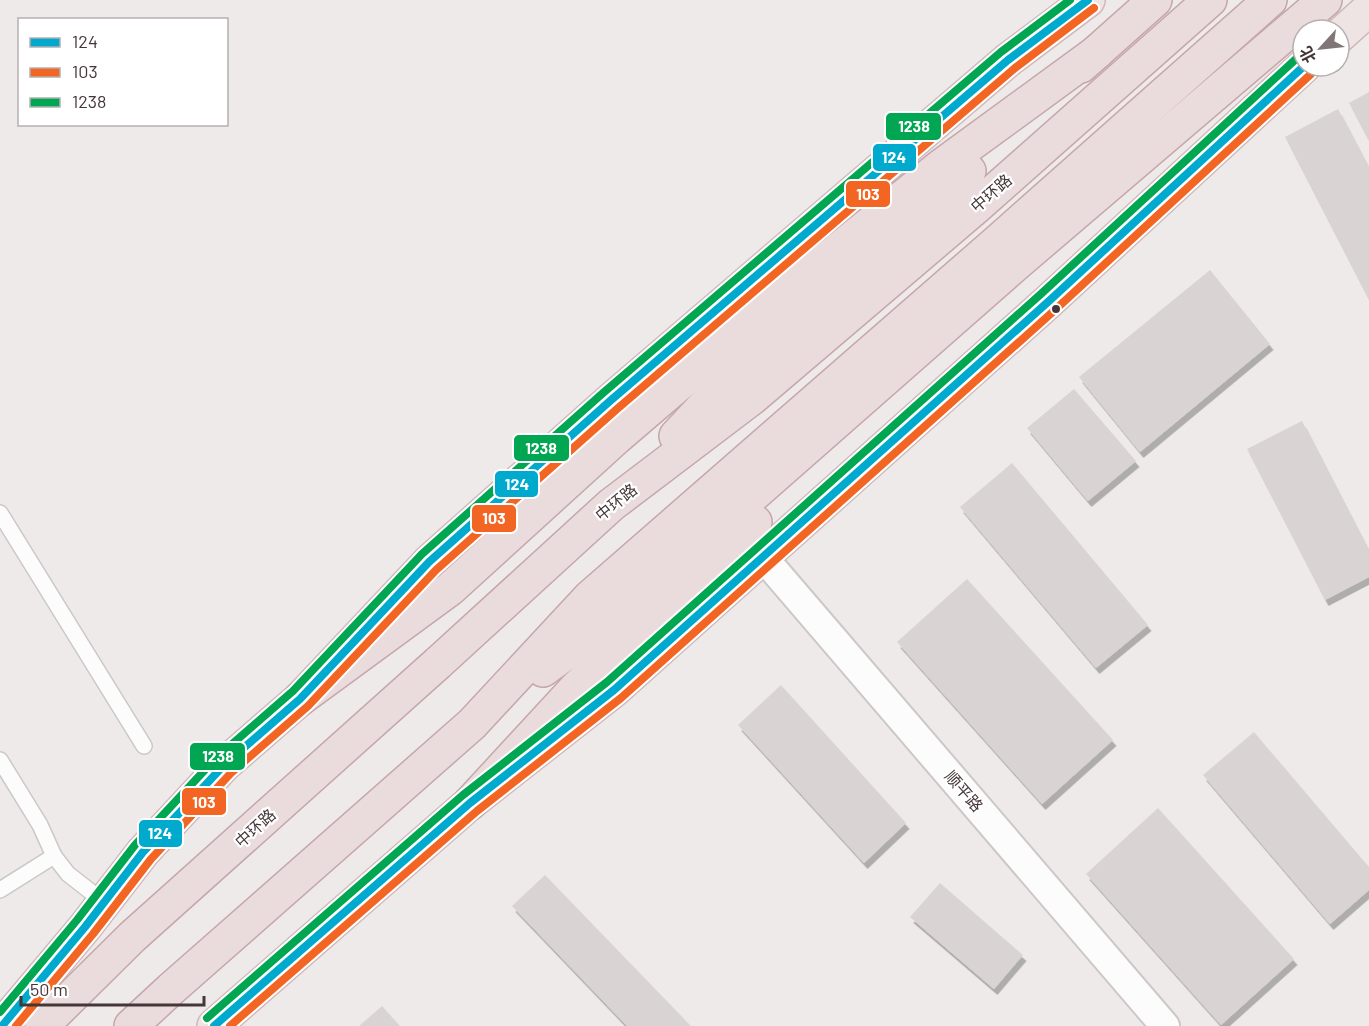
<svg xmlns="http://www.w3.org/2000/svg" width="1369" height="1026" font-family="Barlow,'Noto Sans SC',sans-serif">
	<style>
		.building { fill: #d9d3d3; filter: url(#shadow) }
		.lines { fill: none; stroke-linecap: round; stroke-linejoin: round }
		.lane-casing { stroke: #cdc8c8; stroke-width: 18 }
		.street-casing { stroke: #cdc8c8; stroke-width: 32 }
		.primary-casing { stroke: #d0b8ba; stroke-width: 36 }
		.highway-casing { stroke: #c5a7aa; stroke-width: 36 }
		.lane { stroke: #fdfcfc; stroke-width: 15 }
		.street { stroke: #fdfcfc; stroke-width: 28 }
		.primary { stroke: #efe4e4; stroke-width: 33 }
		.highway { stroke: #eadbdc; stroke-width: 33 }
		.highway-bridge-casing { stroke: #c5a7aa; stroke-width: 36; stroke-linecap: butt }
		.highway-bridge { stroke: #eadbdc; stroke-width: 33 }
		.bus-1-casing { stroke: #fff; stroke-width: 12 }
		.bus-2-casing { stroke: #fff; stroke-width: 12 }
		.bus-3-casing { stroke: #fff; stroke-width: 12 }
		.bus-1 { stroke: #00a9ce; stroke-width: 8 }
		.bus-2 { stroke: #f26522; stroke-width: 8 }
		.bus-3 { stroke: #00a651; stroke-width: 8 }
		.bus-dot { fill: #453739; stroke: #fff; stroke-width: 2 }
		.labels { text-anchor: middle; stroke-width: 4.5; stroke-linejoin: round; paint-order: stroke }
		.street-label { font-size: 16px; fill: #453739; stroke: #fff }
		.line-badge { stroke: #fff; stroke-width: 2 }
		.badge-label { font-size: 16px; text-anchor: middle; font-weight: bold; fill: #fff }
	</style>
	<defs>
		<filter id="shadow"><feDropShadow dx="3.5" dy="6" stdDeviation="0" flood-color="#0004"/></filter>
	</defs>
	<rect width="100%" height="100%" fill="#efeaea"/>
	<g class="building">
		<polygon points="1369,92 1369,141 1349,103"/>
		<polygon points="1338,109 1369,168 1369,300 1285,137"/>
		<polygon points="1210,270 1270,344 1140,452 1079,377"/>
		<polygon points="1074,389 1136,461 1088,501 1027,428"/>
		<polygon points="1302,421 1369,551 1369,577 1325,600 1247,449"/>
		<polygon points="1012,463 1148,625 1096,668 960,507"/>
		<polygon points="967,579 1113,740 1042,804 897,642"/>
		<polygon points="781,685 906,823 864,863 738,725"/>
		<polygon points="1254,732 1369,867 1369,890 1330,924 1203,775"/>
		<polygon points="1158,808 1294,959 1221,1025 1086,874"/>
		<polygon points="545,875 691,1026 627,1026 512,906"/>
		<polygon points="940,883 1023,955 994,989 910,917"/>
		<polygon points="382,1006 400,1026 359,1026"/>
	</g>
	<g class="lines">
		<defs>
			<g id="lane">
				<polyline points="0,513 144,746"/>
				<polyline points="0,760 40,825 54,856 68,874 104,902"/>
				<polyline points="0,890 54,856"/>
			</g>
			<polyline id="street" points="762,556 1165,1026"/>
			<g id="primary">
				<polyline points="1339,36 1369,9"/>
				<polyline points="2,1026 85,927 143,852 224,765 300,699 429,562 610,401 1008,60 1088,0"/>
				<polyline points="214,1026 470,803 614,690 1049,301 1304,66"/>
			</g>
			<g id="highway">
				<polyline points="1081,66 1155,0"/>
				<polyline points="676,436 734,374 969,171"/>
				<polyline points="438,663 611,505 752,398 975,208 1210,0"/>
				<polyline points="543,670 611,620 1016,264 1325,0"/>
				<polyline points="300,699 450,589 616,438 797,283 941,166 1097,52"/>
				<polyline points="470,803 577,687 755,522"/>
				<polyline points="131,1026 171,989 472,724 590,597 997,242 1270,0"/>
			</g>
		</defs>
		<use href="#lane" class="lane-casing"/>
		<use href="#street" class="street-casing"/>
		<use href="#primary" class="primary-casing"/>
		<use href="#highway" class="highway-casing"/>
		<use href="#lane" class="lane"/>
		<use href="#street" class="street"/>
		<use href="#primary" class="primary"/>
		<use href="#highway" class="highway"/>
		<defs>
			<polyline id="highway-bridge" points="42,1026 132,937 438,663"/>
		</defs>
		<use href="#highway-bridge" class="highway-bridge-casing"/>
		<use href="#highway-bridge" class="highway-bridge"/>
		<defs>
			<g id="bus-1">
				<polyline points="2,1026 85,927 143,852 224,765 300,699 429,562 610,401 1008,60 1088,0"/>
				<polyline points="214,1026 470,803 614,690 1049,301 1304,66"/>
			</g>
			<g id="bus-2">
				<polyline points="16,1026 93,934 151,859 231,773 308,706 436,570 617,409 1015,68 1094,8"/>
				<polyline points="230,1026 477,811 621,698 1056,309 1311,74"/>
			</g>
			<g id="bus-3">
				<polyline points="0,1012 77,920 135,845 216,758 293,691 422,554 603,393 1001,52 1070,0"/>
				<polyline points="207,1018 463,795 607,682 1042,293 1297,58"/>
			</g>
		</defs>
		<use href="#bus-1" class="bus-1-casing"/>
		<use href="#bus-2" class="bus-2-casing"/>
		<use href="#bus-3" class="bus-3-casing"/>
		<use href="#bus-1" class="bus-1"/>
		<use href="#bus-2" class="bus-2"/>
		<use href="#bus-3" class="bus-3"/>
	</g>
	<circle class="bus-dot" cx="1056" cy="309" r="5"/>
	<g class="labels">
		<g class="street-label">
			<text transform="translate(991 193) rotate(-41)" y="6">中环路</text>
			<text transform="translate(616 502) rotate(-39)" y="6">中环路</text>
			<text transform="translate(964 791) rotate(49)" y="6">顺平路</text>
			<text transform="translate(255 828) rotate(-42)" y="6">中环路</text>
		</g>
	</g>
	<g class="line-badge">
		<rect x="885" y="112" width="57" height="29" rx="6" fill="#00a651"/>
		<rect x="872" y="143" width="45" height="29" rx="6" fill="#00a9ce"/>
		<rect x="845" y="180" width="46" height="28" rx="6" fill="#f26522"/>
		<rect x="513" y="434" width="57" height="28" rx="6" fill="#00a651"/>
		<rect x="494" y="470" width="45" height="28" rx="6" fill="#00a9ce"/>
		<rect x="471" y="504" width="46" height="29" rx="6" fill="#f26522"/>
		<rect x="189" y="742" width="57" height="29" rx="6" fill="#00a651"/>
		<rect x="181" y="787" width="46" height="29" rx="6" fill="#f26522"/>
		<rect x="138" y="819" width="45" height="29" rx="6" fill="#00a9ce"/>
	</g>
	<g class="badge-label">
		<text x="914" y="132">1238</text>
		<text x="894" y="163">124</text>
		<text x="868" y="200">103</text>
		<text x="541" y="454">1238</text>
		<text x="517" y="490">124</text>
		<text x="494" y="524">103</text>
		<text x="218" y="762">1238</text>
		<text x="204" y="808">103</text>
		<text x="160" y="839">124</text>
	</g>
	<rect x="18" y="18" width="210" height="108" fill="#ffffff" stroke="#b5afb0" stroke-width="1.5"/>
	<rect x="30" y="38" width="30" height="9" fill="#00a9ce" stroke="#b5afb0" stroke-width="1.5"/>
	<text x="72" y="48" font-size="18" fill="#453739">124</text>
	<rect x="30" y="68" width="30" height="9" fill="#f26522" stroke="#b5afb0" stroke-width="1.5"/>
	<text x="72" y="78" font-size="18" fill="#453739">103</text>
	<rect x="30" y="98" width="30" height="9" fill="#00a651" stroke="#b5afb0" stroke-width="1.5"/>
	<text x="72" y="108" font-size="18" fill="#453739">1238</text>
	<g transform="translate(1321 48) rotate(243)"><circle r="28" fill="#ffffff" stroke="#b5afb0" stroke-width="1.5"/>
	<path d="M0-4.5L10 22L0 15L-10 22Z" fill="#807677"/>
	<text y="-9" font-size="16" font-weight="bold" text-anchor="middle" fill="#453739">北</text>
	</g>
	<path d="M21 996v9h183v-9" fill="none" stroke="#453739" stroke-width="3"/>
	<text x="30" y="996" font-size="18" fill="#453739" stroke="#ffffff" stroke-width="4.5" paint-order="stroke">50 m</text>
</svg>
